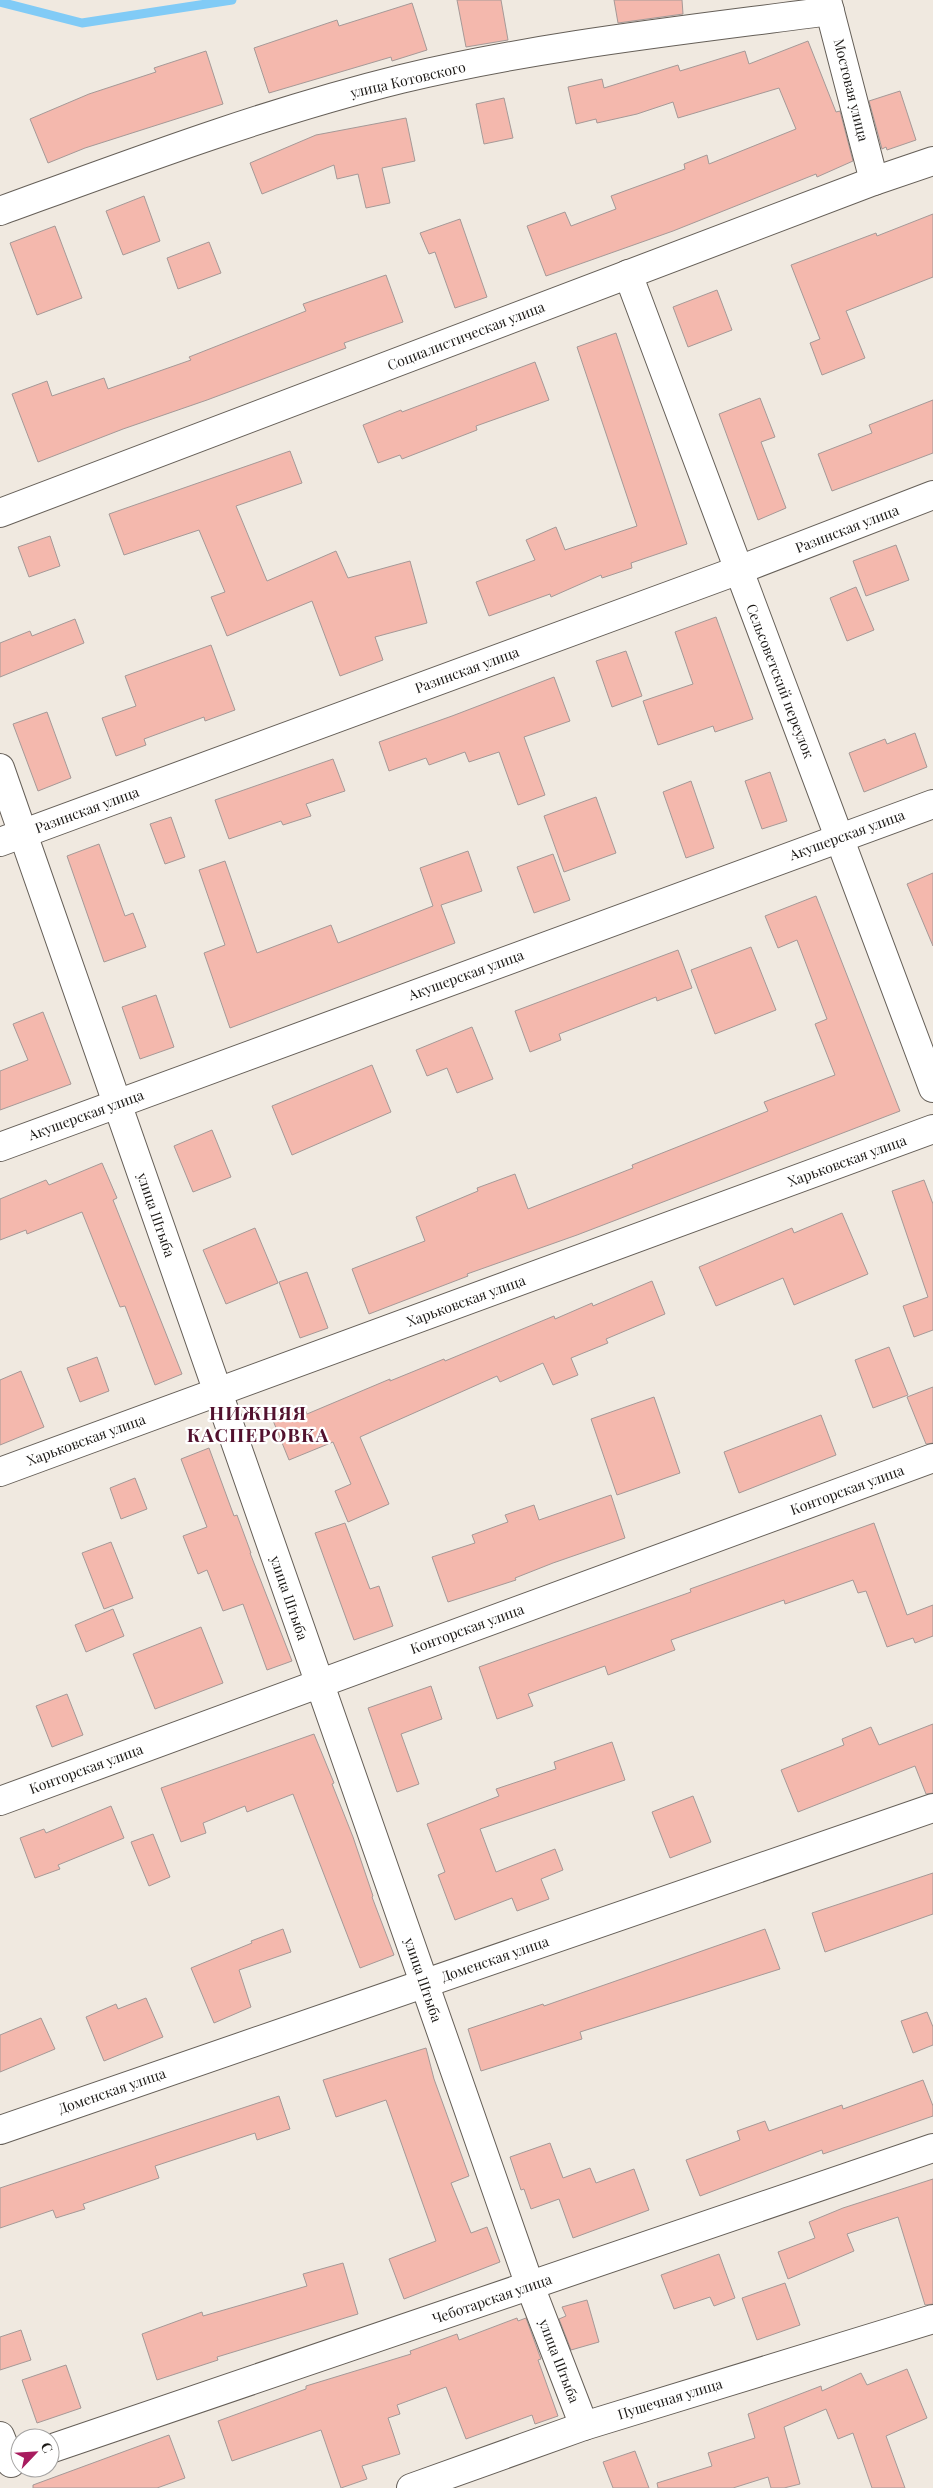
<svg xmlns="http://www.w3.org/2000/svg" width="933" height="2488" font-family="'Playfair Display',serif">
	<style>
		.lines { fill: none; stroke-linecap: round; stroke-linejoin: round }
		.stream { stroke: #81cbf6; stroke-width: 9 }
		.building { fill: #f4b8ad; stroke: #a59997 }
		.minor-casing { stroke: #655f58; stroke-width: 30 }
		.minor { stroke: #fff; stroke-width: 28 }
		.labels { text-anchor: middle; stroke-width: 4.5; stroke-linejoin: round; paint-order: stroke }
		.street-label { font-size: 14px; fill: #1c1916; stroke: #fff }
		.district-label { font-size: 19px; font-weight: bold; letter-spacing: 1px; fill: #52112e; stroke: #fff }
	</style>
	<rect width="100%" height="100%" fill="#f0e9e0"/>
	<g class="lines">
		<polyline class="stream" points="0,2 82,23 232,0"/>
	</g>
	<g class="building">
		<polygon points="457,0 501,0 508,40 466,47"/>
		<polygon points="614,0 682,0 683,14 618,23"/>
		<polygon points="412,3 427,50 392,61 391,57 269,93 254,48 337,20 339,26"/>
		<polygon points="808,41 836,112 840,111 853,161 817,177 816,174 673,231 546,276 527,226 565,212 571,226 616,209 611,196 685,169 684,164 707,155 709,164 796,129 779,88 678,118 673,102 637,114 597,123 596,119 576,124 568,87 602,79 604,88 678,65 680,71 745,51 749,64"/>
		<polygon points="206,51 223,104 85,148 48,163 30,119 89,94 156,72 154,68"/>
		<polygon points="900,91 916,140 887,150 886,147 882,149 869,101"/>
		<polygon points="504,98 513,138 484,144 476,104"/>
		<polygon points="406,118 415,161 382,168 390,203 366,208 358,174 337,179 334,165 262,194 250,163 316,135"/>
		<polygon points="144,196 160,241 123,255 106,211"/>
		<polygon points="933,214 933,277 846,311 865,358 822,375 810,343 820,339 791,265 876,233 877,236"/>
		<polygon points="460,219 487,297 455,308 435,252 429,254 420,233"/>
		<polygon points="55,226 82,298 37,315 10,243"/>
		<polygon points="209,242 221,273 178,289 167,258"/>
		<polygon points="386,275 403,322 344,343 346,348 207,400 123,429 38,462 12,394 47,381 52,396 104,378 108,389 191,360 189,357 306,311 303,304"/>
		<polygon points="717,290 732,330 688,347 673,307"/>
		<polygon points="616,333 687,544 631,563 632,568 602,578 601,575 551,597 550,594 489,616 476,582 535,560 526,540 556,527 565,550 637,526 577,347"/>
		<polygon points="535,362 549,400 476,426 477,430 402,459 400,455 378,463 363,425 401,410 402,412"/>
		<polygon points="760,398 775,437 761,442 786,508 758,520 719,414"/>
		<polygon points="933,400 933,453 832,491 818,454 872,433 869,425"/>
		<polygon points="290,451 302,483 236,506 267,581 336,551 348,578 410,561 427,623 375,637 383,660 340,676 312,601 227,636 211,597 225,592 199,530 124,555 109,514"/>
		<polygon points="50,536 60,566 29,577 18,547"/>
		<polygon points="896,545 909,580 866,596 853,561"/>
		<polygon points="856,587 874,630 847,641 830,598"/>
		<polygon points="716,617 753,719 715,732 713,726 658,745 643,701 693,684 675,632"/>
		<polygon points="75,619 84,643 0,677 0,643 30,631 32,636"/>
		<polygon points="211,645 235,710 205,721 204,717 144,739 146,745 116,756 102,718 136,706 125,676"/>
		<polygon points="626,651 642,696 612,707 596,661"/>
		<polygon points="554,677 570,721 524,737 545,795 518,805 499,752 469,762 465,752 429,765 426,758 389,771 379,742 452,716"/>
		<polygon points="47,712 71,778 38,791 13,724"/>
		<polygon points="915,733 927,767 864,792 849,753 885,739 887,744"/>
		<polygon points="333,759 345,791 306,804 311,816 283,825 281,821 229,839 215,800"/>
		<polygon points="770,772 787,821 762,829 745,781"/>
		<polygon points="691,781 714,848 686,858 663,792"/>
		<polygon points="596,797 616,853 564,872 544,816"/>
		<polygon points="171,817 185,857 165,864 150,824"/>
		<polygon points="99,844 125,916 133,913 146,947 104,962 67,856"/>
		<polygon points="468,851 482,891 441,905 455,943 230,1028 204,953 225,945 199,870 225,861 257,953 331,925 338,943 433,906 420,868"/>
		<polygon points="553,854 570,900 534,913 517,867"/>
		<polygon points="933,873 933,946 907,884"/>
		<polygon points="816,896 900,1111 577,1235 467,1274 468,1276 369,1314 352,1269 425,1241 416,1217 478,1191 477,1188 515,1174 528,1209 633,1168 632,1165 768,1111 764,1102 835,1075 815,1024 827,1019 797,940 778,948 765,916"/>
		<polygon points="751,947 776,1010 715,1034 691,970"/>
		<polygon points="678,950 692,988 657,1001 656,997 559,1034 561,1040 530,1052 515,1011"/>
		<polygon points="156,995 174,1047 140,1059 122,1007"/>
		<polygon points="43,1012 71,1084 0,1110 0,1071 28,1060 13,1024"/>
		<polygon points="472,1027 493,1079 457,1093 447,1068 427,1076 416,1050"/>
		<polygon points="372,1065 391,1112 292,1155 272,1106"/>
		<polygon points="212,1130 231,1177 193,1192 174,1146"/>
		<polygon points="102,1163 117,1198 113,1200 182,1374 155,1385 125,1306 120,1307 82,1212 27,1234 26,1230 0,1240 0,1199 46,1180 49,1185"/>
		<polygon points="924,1180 933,1204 933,1330 914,1337 903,1306 928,1297 892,1191"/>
		<polygon points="842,1213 868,1274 794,1305 783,1278 716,1306 699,1267 792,1228 794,1233"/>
		<polygon points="255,1228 278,1283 226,1304 203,1250"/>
		<polygon points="307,1272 328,1328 300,1338 279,1282"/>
		<polygon points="652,1281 665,1314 606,1339 608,1343 571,1358 578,1375 553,1385 543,1363 500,1382 497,1376 360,1437 389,1504 348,1522 335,1491 351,1484 333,1442 289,1460 272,1418 303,1405 307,1414 390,1379 390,1381 444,1359 445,1361 554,1316 555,1319 592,1303 593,1306"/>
		<polygon points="889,1347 908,1395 873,1408 855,1360"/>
		<polygon points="97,1357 109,1391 80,1402 67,1368"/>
		<polygon points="21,1371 44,1427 0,1445 0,1380"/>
		<polygon points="933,1387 933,1443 926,1444 907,1397"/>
		<polygon points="654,1397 680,1473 617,1495 591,1419"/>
		<polygon points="821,1415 836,1455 739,1493 724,1452"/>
		<polygon points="209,1448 234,1516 237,1515 251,1553 250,1553 292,1661 267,1670 243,1604 223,1611 207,1570 198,1574 183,1536 207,1527 181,1459"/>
		<polygon points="135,1478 147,1509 121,1519 110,1488"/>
		<polygon points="611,1495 625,1538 553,1563 515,1578 516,1580 448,1602 432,1557 475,1543 472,1535 508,1522 505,1515 534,1505 539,1520"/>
		<polygon points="345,1523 370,1589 379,1586 393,1626 354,1640 315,1533"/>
		<polygon points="874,1523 907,1615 933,1605 933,1636 915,1643 913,1638 887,1647 866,1591 858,1593 853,1580 785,1604 784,1600 671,1640 675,1650 608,1675 605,1666 528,1694 533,1706 497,1719 479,1667 691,1592 690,1589"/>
		<polygon points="111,1542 133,1598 104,1609 82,1553"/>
		<polygon points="113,1609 124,1636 86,1652 75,1625"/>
		<polygon points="201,1627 223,1683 155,1709 133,1654"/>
		<polygon points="431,1686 442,1719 401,1734 419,1784 397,1792 368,1708"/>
		<polygon points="67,1694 83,1735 52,1747 36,1706"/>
		<polygon points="933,1724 933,1793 926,1794 915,1766 798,1812 781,1770 844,1745 842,1739 871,1727 879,1745"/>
		<polygon points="314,1734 334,1783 332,1784 353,1837 373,1896 372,1897 394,1955 360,1968 293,1794 247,1812 245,1806 203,1823 206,1833 181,1842 161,1788"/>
		<polygon points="612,1742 625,1780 480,1829 496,1872 555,1849 563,1870 541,1879 549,1899 517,1911 512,1898 455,1920 438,1875 445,1872 427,1824 499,1796 496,1789 556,1769 554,1762"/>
		<polygon points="693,1796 711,1842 670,1858 652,1812"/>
		<polygon points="111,1806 124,1838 58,1865 60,1869 35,1878 20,1838 44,1829 46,1833"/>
		<polygon points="153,1834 170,1877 149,1886 131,1842"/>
		<polygon points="933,1873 933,1914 825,1952 812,1913"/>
		<polygon points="283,1929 291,1952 239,1970 251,2007 214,2023 191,1968 252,1943 251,1941"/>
		<polygon points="765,1929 780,1969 580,2032 582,2039 481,2071 468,2029 543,2004 544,2006"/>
		<polygon points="146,1998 163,2037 104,2061 86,2017 116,2004 118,2009"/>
		<polygon points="927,2012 933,2027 933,2045 913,2053 901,2021"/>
		<polygon points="41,2018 55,2049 0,2072 0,2035"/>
		<polygon points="426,2048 434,2079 469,2176 451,2183 471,2233 487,2227 500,2262 404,2299 389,2259 436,2241 386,2100 336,2117 323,2080"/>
		<polygon points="923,2080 933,2106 933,2116 823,2154 822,2150 700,2196 686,2160 740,2140 737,2131 765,2121 769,2131 842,2105 843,2109"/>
		<polygon points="279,2096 290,2129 257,2140 255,2133 155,2166 159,2178 83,2204 85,2209 56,2218 53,2210 0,2228 0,2188"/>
		<polygon points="550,2143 563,2178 590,2168 596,2183 634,2169 649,2210 573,2238 559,2199 531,2209 524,2189 521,2190 510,2157"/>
		<polygon points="933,2179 933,2304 925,2305 898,2217 847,2234 854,2251 788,2279 778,2252 815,2238 809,2222 843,2208"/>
		<polygon points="719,2254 735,2298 714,2306 710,2297 674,2309 661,2275"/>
		<polygon points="343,2263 358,2314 217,2357 218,2360 157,2380 142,2334 202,2312 203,2316 307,2286 303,2274"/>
		<polygon points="785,2283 800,2325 757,2340 742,2298"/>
		<polygon points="587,2300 599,2342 571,2350 559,2319 566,2316 562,2307"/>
		<polygon points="517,2318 518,2321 526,2318 541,2359 538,2360 558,2416 535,2424 532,2415 466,2439 446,2387 397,2405 400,2414 388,2418 400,2454 362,2466 367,2479 341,2488 321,2430 232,2461 218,2421 306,2389 306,2386 411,2354 410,2351 457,2334 459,2340"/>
		<polygon points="21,2330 31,2360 0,2370 0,2337"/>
		<polygon points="66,2365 81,2408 37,2423 22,2380"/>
		<polygon points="907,2369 927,2418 886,2436 905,2488 872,2488 853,2433 838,2439 826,2409 784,2427 800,2484 784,2488 771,2488 768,2477 733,2488 658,2488 657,2483 712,2466 708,2453 755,2438 748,2414 821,2386 822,2391 861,2373 867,2385"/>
		<polygon points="169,2435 185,2478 157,2488 33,2488 33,2485"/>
		<polygon points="635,2451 649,2488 613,2488 603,2462"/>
	</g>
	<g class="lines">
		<defs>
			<g id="minor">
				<polyline points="827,0 874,181"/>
				<path d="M 0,211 C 132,163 264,113 401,79 C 542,45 687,30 830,11"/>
				<polyline points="628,274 933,1088"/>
				<polyline points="0,513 874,181 933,161"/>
				<polyline points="0,768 530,2286 584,2426"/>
				<polyline points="0,842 739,570 933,495"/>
				<polyline points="0,1147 933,804"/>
				<polyline points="0,1472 933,1129"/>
				<polyline points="0,1801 933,1458"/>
				<polyline points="0,2130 933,1808"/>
				<polyline points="0,2436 11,2463"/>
				<polyline points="50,2449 933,2148"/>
				<polyline points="411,2488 584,2426 933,2319"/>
			</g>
		</defs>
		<use href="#minor" class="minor-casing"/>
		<use href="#minor" class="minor"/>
	</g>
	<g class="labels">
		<g class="street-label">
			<text transform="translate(408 80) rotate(-13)" y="5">улица Котовского</text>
			<text transform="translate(851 90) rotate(76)" y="5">Мостовая улица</text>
			<text transform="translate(466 336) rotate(-21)" y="5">Социалистическая улица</text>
			<text transform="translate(847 529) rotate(-21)" y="5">Разинская улица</text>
			<text transform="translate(467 670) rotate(-20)" y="5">Разинская улица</text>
			<text transform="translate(780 681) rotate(69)" y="5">Сельсоветский переулок</text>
			<text transform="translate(87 810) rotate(-20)" y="5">Разинская улица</text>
			<text transform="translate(847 835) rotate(-20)" y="5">Акушерская улица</text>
			<text transform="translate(466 975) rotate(-20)" y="5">Акушерская улица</text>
			<text transform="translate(86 1115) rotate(-20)" y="5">Акушерская улица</text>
			<text transform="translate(847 1161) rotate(-20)" y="5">Харьковская улица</text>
			<text transform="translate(156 1215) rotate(71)" y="5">улица Штыба</text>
			<text transform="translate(466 1301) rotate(-20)" y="5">Харьковская улица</text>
			<text transform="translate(86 1440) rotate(-20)" y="5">Харьковская улица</text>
			<text transform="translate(847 1490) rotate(-20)" y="5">Конторская улица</text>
			<text transform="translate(289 1598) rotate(71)" y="5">улица Штыба</text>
			<text transform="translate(467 1629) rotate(-20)" y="5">Конторская улица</text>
			<text transform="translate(86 1769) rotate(-20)" y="5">Конторская улица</text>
			<text transform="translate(495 1959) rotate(-19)" y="5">Доменская улица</text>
			<text transform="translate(423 1980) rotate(71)" y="5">улица Штыба</text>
			<text transform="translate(112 2091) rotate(-19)" y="5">Доменская улица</text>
			<text transform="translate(492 2299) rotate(-19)" y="5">Чеботарская улица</text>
			<text transform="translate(559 2361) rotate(69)" y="5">улица Штыба</text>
			<text transform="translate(670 2399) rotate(-17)" y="5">Пушечная улица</text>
		</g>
		<g class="district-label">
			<text x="258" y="1420">НИЖНЯЯ<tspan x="258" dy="22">КАСПЕРОВКА</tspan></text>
		</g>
	</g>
	<g transform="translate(35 2453) rotate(65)"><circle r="24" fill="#ffffff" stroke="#a4a3a2"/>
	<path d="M0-4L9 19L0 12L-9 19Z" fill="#a81c5f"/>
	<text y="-8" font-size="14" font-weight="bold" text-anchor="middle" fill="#1c1916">С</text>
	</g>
</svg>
